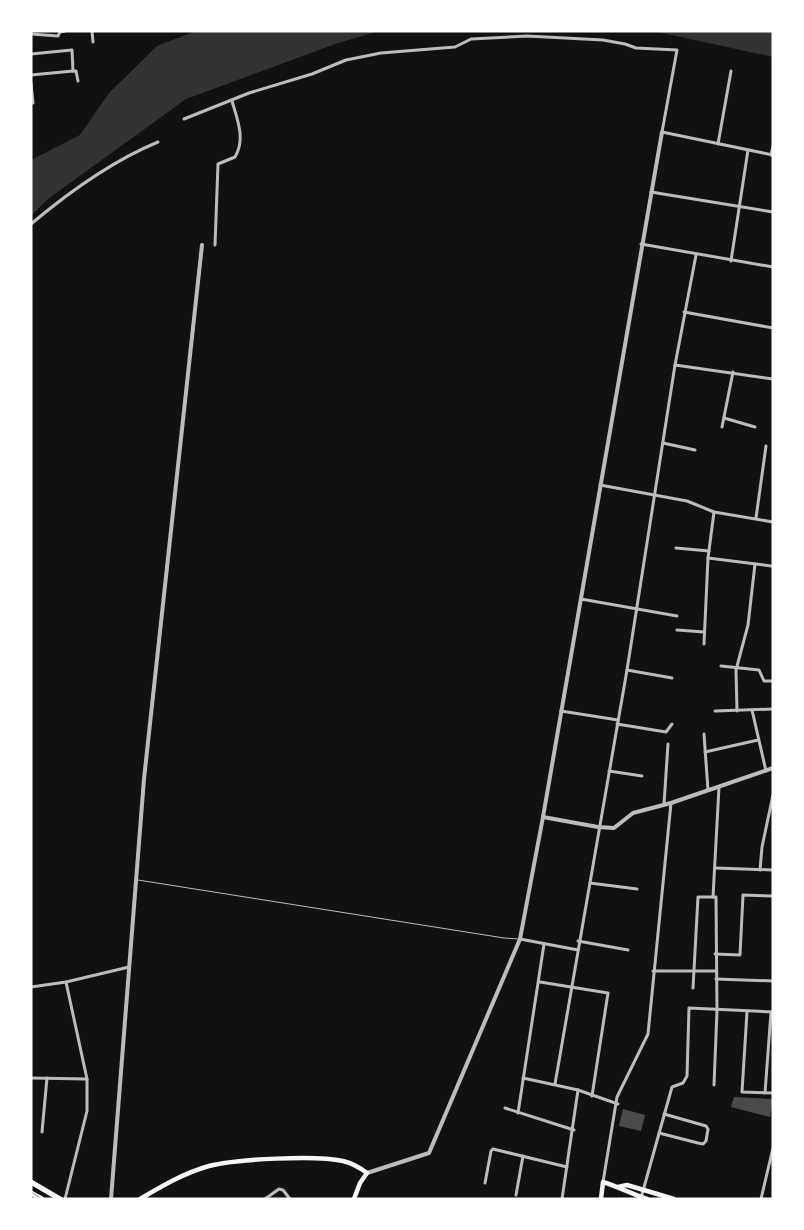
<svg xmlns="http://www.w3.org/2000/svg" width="804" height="1230" font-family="Inter,sans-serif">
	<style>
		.water { fill: #333 }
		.building { fill: #4a4a4a }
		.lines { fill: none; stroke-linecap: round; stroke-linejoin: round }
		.service { stroke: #bcbcbc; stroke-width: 1 }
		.minor { stroke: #bcbcbc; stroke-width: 3 }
		.tertiary { stroke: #bcbcbc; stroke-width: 4 }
		.secondary { stroke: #f5f5f5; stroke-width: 4.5 }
		.primary { stroke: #f5f5f5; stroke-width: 5 }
		.rail { stroke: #9a9a9a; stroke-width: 1 }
	</style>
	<rect width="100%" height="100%" fill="#111"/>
	<g class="water">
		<polygon points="196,31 379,31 335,44 186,99 48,199 31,216 31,160 80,135 109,93 157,46"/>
		<polygon points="653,31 773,31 773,57"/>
	</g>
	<g class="building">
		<polygon points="734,1097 773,1099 770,1117 731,1107"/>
		<polygon points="623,1109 645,1115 641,1131 619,1126"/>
	</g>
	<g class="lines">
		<polyline class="service" points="138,880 504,938 519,939"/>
		<g class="minor">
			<polyline points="92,31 93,42"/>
			<polyline points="31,34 58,36 60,32 65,31"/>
			<polyline points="31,54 72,50 73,71"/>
			<polyline points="31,75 73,71 76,71 78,81"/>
			<polyline points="31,83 33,103 31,103"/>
			<polyline points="184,119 249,93 312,74 346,60 381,53 455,47 471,39 527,36 603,40 625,44 636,48 677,50 662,132 773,155"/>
			<polyline points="718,144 731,71"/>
			<polyline points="771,155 773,146"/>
			<polyline points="651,192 773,212"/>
			<path d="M 31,224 C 69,192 112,161 158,142"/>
			<polyline points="641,244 773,267"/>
			<path d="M 215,245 L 218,164 L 235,157 C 246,139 237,119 232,101"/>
			<polyline points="731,261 748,150"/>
			<polyline points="684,312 773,328"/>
			<polyline points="675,365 773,379"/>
			<polyline points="724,418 755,427"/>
			<polyline points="722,427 733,372"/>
			<polyline points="663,443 695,450"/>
			<polyline points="600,485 687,501 714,512 773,522"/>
			<polyline points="756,518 766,446"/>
			<polyline points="676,548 709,551"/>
			<polyline points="708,558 771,566"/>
			<polyline points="581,599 677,616"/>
			<polyline points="677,630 704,632"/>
			<polyline points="704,644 708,558 714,512"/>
			<polyline points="721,666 759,670 764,681 773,681"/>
			<polyline points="627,670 672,678"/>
			<polyline points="752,710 766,771"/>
			<polyline points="561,711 618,720"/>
			<polyline points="715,711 773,709"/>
			<polyline points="737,711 736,670 748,625 755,564"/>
			<polyline points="617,724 666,732 672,724"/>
			<polyline points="704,734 708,790"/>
			<polyline points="705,752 758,740"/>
			<polyline points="609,771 642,776"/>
			<polyline points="664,804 668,744"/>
			<polyline points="715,868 773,870"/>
			<polyline points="760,870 762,847 773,795"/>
			<polyline points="590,883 637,889"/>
			<polyline points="520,939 578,950"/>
			<polyline points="578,941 628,950"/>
			<polyline points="715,954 740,955 743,895 773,896"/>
			<polyline points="653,971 716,971"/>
			<polyline points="716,979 773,981"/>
			<polyline points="540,982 608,993 592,1096"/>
			<polyline points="31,987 66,982 129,967"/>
			<polyline points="693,988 698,897 713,897"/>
			<polyline points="747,1012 742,1092 773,1093"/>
			<polyline points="31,1078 87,1079"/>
			<polyline points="523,1078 578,1090 618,1104"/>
			<polyline points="555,1084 627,670 675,365 696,255"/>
			<polyline points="714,1085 717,1011 716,897 713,897 719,787"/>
			<polyline points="765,1093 771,1012"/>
			<polyline points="505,1108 574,1130"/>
			<polyline points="518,1113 544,944"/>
			<polyline points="42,1132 47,1078"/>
			<polyline points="659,1133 698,1143 703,1144 706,1141 708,1129 706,1126 664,1114"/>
			<polyline points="603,1182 617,1097 648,1034 671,803"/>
			<polyline points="485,1183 491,1151 493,1149 567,1167"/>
			<polyline points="516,1195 523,1156"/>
			<polyline points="641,1198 672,1087 683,1083 687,1076 689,1008 773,1012"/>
			<polyline points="65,1199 87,1111 87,1079 66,982"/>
			<polyline points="265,1199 279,1189 283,1190 290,1199"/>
			<polyline points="562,1199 578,1090"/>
			<polyline points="761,1199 773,1148"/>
		</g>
		<g class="tertiary">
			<polyline points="543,817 598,827 614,828 633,813 671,803 773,768"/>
			<polyline points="367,1173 429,1153 520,939 543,817 662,132"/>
			<polyline points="111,1199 144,779 202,245"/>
		</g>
		<g class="secondary">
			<polyline points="618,1187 627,1185 674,1199"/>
			<path d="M 140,1199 C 162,1186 184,1173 209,1166 C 236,1159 316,1155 343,1161 C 352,1163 359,1167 367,1173 L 360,1183 L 354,1199"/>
			<path d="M 601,1199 L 603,1182 C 619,1187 632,1194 647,1199"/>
		</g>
		<g class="primary">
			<polyline points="31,1182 60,1199"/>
			<polyline points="31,1193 42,1199"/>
		</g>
		<polyline class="rail" points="31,1192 42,1199"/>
	</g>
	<rect width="804" height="1230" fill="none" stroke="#ffffff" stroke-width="65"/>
</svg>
